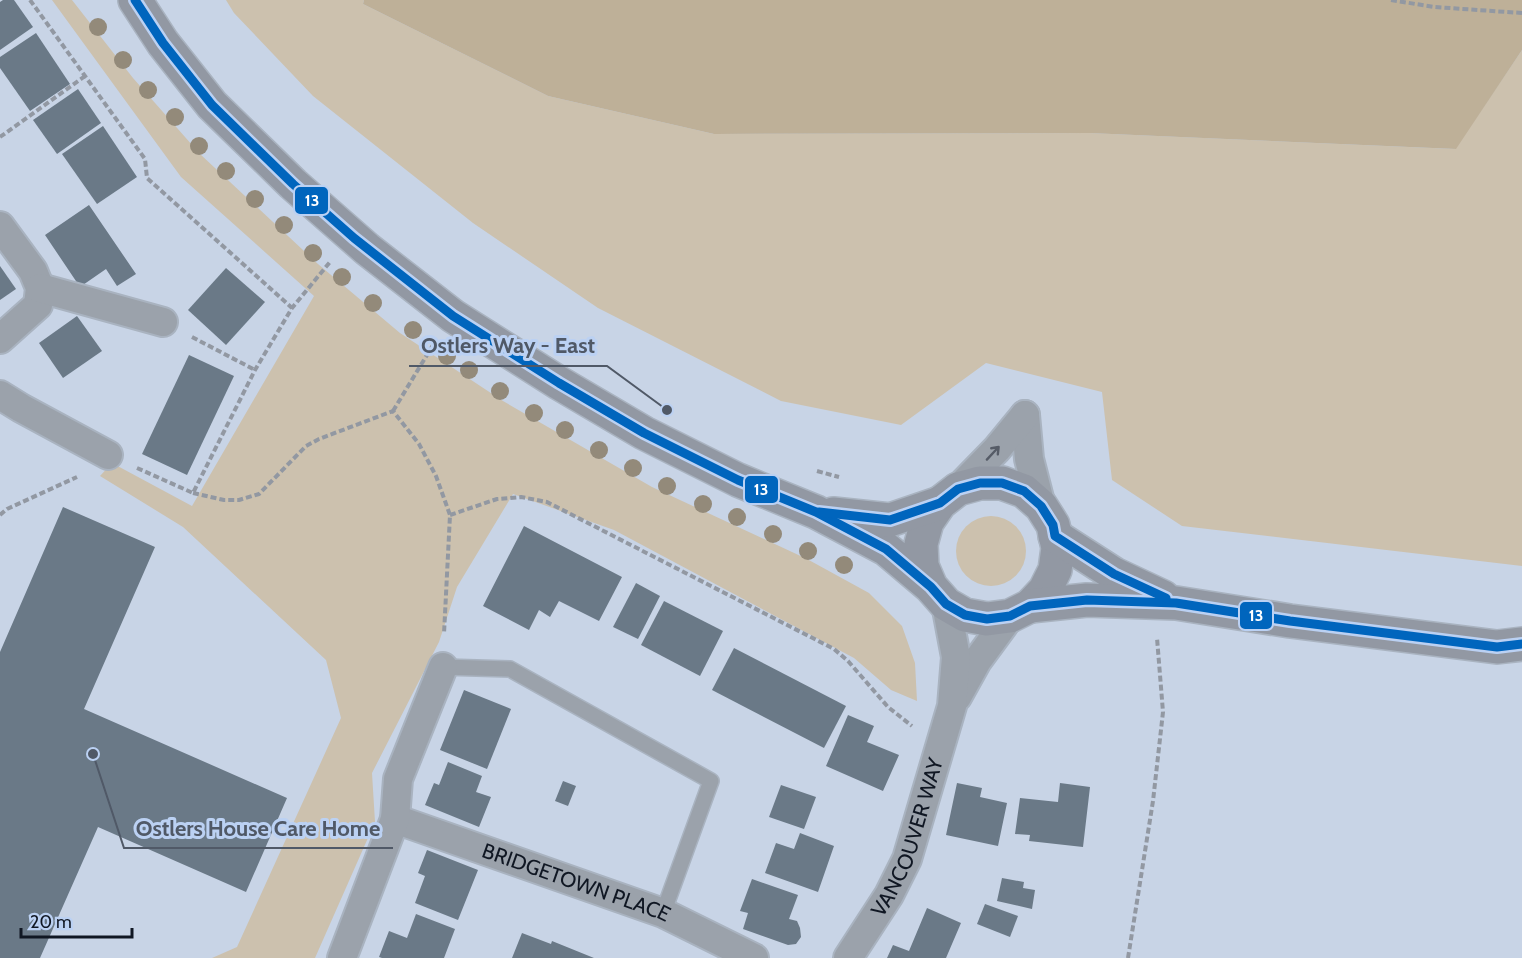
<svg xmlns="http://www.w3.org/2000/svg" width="1522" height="958" font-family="Cabin,sans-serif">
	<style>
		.green { fill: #ccc1ae }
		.forest { fill: #beb098 }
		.building { fill: #6a7987 }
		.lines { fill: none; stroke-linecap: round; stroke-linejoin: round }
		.lane-casing { stroke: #a9b3c0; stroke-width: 18 }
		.street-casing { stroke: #a9b3c0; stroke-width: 32 }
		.secondary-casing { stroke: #a9b3c0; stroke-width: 36 }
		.path { stroke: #9298a2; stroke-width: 4; stroke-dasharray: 6 3; stroke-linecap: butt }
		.lane { stroke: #9ba2ab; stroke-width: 15 }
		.street { stroke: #9ba2ab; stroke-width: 28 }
		.secondary { stroke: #9298a3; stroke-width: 33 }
		.bus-1-casing { stroke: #bbd1f3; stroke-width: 14 }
		.bus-1 { stroke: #0065bd; stroke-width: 9 }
		.tree { fill: #938a7a }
		.oneway { stroke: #565c67 }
		.labels { text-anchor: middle; stroke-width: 6; stroke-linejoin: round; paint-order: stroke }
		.street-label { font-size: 21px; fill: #101723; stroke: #bbd1f3 }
		.leader { fill: none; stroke: #505967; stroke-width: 2 }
		.callout-dot { fill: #505967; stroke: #bbd1f3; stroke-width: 2 }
		.callout-label { font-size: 22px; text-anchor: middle; font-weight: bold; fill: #505967; stroke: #bbd1f3; stroke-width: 6; stroke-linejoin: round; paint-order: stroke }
		.line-badge { stroke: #bbd1f3; stroke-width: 2 }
		.badge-label { font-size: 16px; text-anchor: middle; font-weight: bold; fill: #fff }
	</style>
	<rect width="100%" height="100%" fill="#c8d4e6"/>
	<g class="green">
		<polygon points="52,0 72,0 133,78 200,154 318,264 400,333 503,401 652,487 807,559 869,593 902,626 915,663 917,701 891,690 854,658 614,530 513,494 457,587 439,642 372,773 375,822 315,958 212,958 237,947 341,718 326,660 183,527 100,476 112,463 192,506 314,296 181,177"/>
		<polygon points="226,0 364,0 363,4 548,96 714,134 1089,133 1455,149 1522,50 1522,566 1182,526 1112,480 1102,392 986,363 901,425 781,401 598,308 473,223 313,96 234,13"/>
		<circle cx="991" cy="551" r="35"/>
	</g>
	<polygon class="forest" points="364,0 1522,0 1522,50 1456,149 1089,133 714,134 548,96 363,4"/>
	<g class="building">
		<polygon points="3,0 14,0 33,27 0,50 0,2"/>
		<polygon points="36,33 70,84 30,111 0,68 0,57"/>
		<polygon points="78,89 101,123 57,154 33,120"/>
		<polygon points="103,126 137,177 97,204 62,154"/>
		<polygon points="89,205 136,274 117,286 106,269 80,287 45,235"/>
		<polygon points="0,266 16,289 0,300"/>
		<polygon points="226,268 265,302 226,345 188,310"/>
		<polygon points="77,316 102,351 63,378 39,343"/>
		<polygon points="189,355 234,376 187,475 142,454"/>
		<polygon points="63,507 155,547 84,709 287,798 246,892 98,827 40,958 0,958 0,652"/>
		<polygon points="524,526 622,577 599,621 559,601 550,617 539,610 529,630 483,606"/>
		<polygon points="636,583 660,596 638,639 613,627"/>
		<polygon points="664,601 723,631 700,676 641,645"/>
		<polygon points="734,648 846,706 824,748 712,690"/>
		<polygon points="464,690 511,709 487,769 440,750"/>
		<polygon points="848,715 874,726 867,742 899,755 883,791 826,766"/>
		<polygon points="448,762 482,776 476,792 491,797 479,827 425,805 434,783 439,785"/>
		<polygon points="563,781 576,786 568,806 555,801"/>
		<polygon points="957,783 982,788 980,797 1007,803 998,846 946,835"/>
		<polygon points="1060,783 1090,787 1083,847 1029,841 1030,835 1015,834 1020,798 1058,802"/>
		<polygon points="781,785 816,797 804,829 769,817"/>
		<polygon points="800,833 834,846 818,892 765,873 776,843 794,849"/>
		<polygon points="427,850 478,870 458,920 415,903 425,876 418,873"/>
		<polygon points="1002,878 1024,882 1023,888 1035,890 1032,909 997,901"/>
		<polygon points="752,879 798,895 789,919 797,921 800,928 801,937 796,944 788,945 743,929 748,913 740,911"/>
		<polygon points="985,904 1018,916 1010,937 977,924"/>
		<polygon points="927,908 961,923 946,958 887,958 893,945 909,951"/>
		<polygon points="416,914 455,929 444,958 382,958 379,957 389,931 407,938"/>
		<polygon points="522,933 551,944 552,941 594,958 512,958"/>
	</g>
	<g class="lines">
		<defs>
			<polyline id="lane" points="443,667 510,669 711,781 663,913"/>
			<g id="street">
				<polyline points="0,226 33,271 40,288 38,305 0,339"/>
				<polyline points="40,288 163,322"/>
				<polyline points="0,395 21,408 108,455"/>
				<polyline points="1025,415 1029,459 1041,506"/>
				<polyline points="958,489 997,449 1025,415"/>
				<polyline points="957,697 977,661 1010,616"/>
				<path id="s1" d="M 395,819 L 663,913 L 754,958"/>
				<polyline points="342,958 395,819 398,779 443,667"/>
				<path id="s2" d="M 848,958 L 889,895 L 907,859 L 952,706 L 956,657 L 946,604"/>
			</g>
			<g id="secondary">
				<polyline points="135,0 163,43 212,105 293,184 367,249 453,316 559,383 644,433 738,480 816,512 886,549 931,587 946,604 965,615 987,619 1010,616 1030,606 1045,590 1055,570 1058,548 1053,525 1041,506 1024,491 1002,483 980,483 958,489 940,503 927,522 921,544 922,566 931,587"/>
				<polyline points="833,514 890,520 940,503"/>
				<polyline points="1055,536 1114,574 1163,597"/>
				<polyline points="1030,606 1087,600 1176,603 1290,621 1497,647 1522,644"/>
			</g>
		</defs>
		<use href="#lane" class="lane-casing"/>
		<use href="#street" class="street-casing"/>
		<use href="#secondary" class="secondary-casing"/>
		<g class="path">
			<polyline points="30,0 145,159 147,178 292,308"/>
			<polyline points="1391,0 1434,7 1522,13"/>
			<polyline points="0,137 85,76"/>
			<polyline points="192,337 255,370"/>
			<polyline points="393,411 433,345"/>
			<polyline points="137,468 193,493 255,370 292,308 330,262"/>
			<polyline points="817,471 839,477"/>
			<polyline points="193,493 224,500 239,500 259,494 306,446 319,439 393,411 419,444 436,476 450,515 444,634"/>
			<polyline points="0,515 7,509 77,477"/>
			<polyline points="450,515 497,499 521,497 547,502 834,649 848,661 888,707 912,726"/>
			<polyline points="1128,958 1153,801 1163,712 1157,638"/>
		</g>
		<use href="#lane" class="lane"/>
		<use href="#street" class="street"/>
		<use href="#secondary" class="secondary"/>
		<defs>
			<g id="bus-1">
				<polyline points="135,0 163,43 212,105 293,184 354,238 453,316 559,383 644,433 738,480 816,512 886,549 931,587 946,604 965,615 987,619 1010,616 1030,606 1087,600 1176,603 1290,621 1497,647 1522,644"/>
				<polyline points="819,512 890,520 940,503 958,489 980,483 1002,483 1024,491 1041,506 1053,525 1055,536 1114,574 1166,598"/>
			</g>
		</defs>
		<use href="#bus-1" class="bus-1-casing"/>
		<use href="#bus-1" class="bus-1"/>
	</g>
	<g class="tree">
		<circle cx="98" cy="27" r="9"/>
		<circle cx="123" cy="60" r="9"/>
		<circle cx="148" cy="90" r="9"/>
		<circle cx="175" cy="117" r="9"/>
		<circle cx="199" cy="146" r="9"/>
		<circle cx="226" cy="171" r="9"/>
		<circle cx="255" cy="199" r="9"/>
		<circle cx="284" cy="225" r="9"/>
		<circle cx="313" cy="253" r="9"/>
		<circle cx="342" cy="277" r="9"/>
		<circle cx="373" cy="303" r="9"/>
		<circle cx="413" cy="330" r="9"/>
		<circle cx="447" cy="356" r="9"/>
		<circle cx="469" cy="370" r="9"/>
		<circle cx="500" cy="391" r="9"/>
		<circle cx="534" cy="413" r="9"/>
		<circle cx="565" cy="430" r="9"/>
		<circle cx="599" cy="450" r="9"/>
		<circle cx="633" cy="468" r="9"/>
		<circle cx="667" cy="486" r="9"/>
		<circle cx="703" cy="504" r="9"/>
		<circle cx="737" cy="517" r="9"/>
		<circle cx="773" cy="534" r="9"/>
		<circle cx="808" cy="551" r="9"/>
		<circle cx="844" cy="565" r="9"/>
	</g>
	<defs><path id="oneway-shaft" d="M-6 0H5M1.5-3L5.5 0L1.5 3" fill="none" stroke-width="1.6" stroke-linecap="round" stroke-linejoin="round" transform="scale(1.5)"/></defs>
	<use class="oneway" href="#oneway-shaft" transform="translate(993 453) rotate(-47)"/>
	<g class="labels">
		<g class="street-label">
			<text dy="7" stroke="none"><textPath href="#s2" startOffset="136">VANCOUVER WAY</textPath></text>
			<text dy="7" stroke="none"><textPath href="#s1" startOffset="192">BRIDGETOWN PLACE</textPath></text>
		</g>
	</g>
	<path class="leader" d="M667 410L607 366H409M93 754L124 848H393"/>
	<g class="callout-dot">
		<circle cx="667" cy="410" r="6"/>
		<circle cx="93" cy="754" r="6"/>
	</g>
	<g class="callout-label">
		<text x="508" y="353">Ostlers Way - East</text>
		<text x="258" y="836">Ostlers House Care Home</text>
	</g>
	<g class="line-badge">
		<rect x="294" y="186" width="35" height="29" rx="6" fill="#0065bd"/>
		<rect x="744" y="475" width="35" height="29" rx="6" fill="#0065bd"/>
		<rect x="1239" y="601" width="34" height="29" rx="6" fill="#0065bd"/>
	</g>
	<g class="badge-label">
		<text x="312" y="206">13</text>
		<text x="761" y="495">13</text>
		<text x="1256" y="621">13</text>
	</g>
	<path d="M21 928v9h111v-9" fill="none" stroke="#101723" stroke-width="3"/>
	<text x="30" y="928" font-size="18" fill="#101723" stroke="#bbd1f3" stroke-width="4.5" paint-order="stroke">20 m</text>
</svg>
